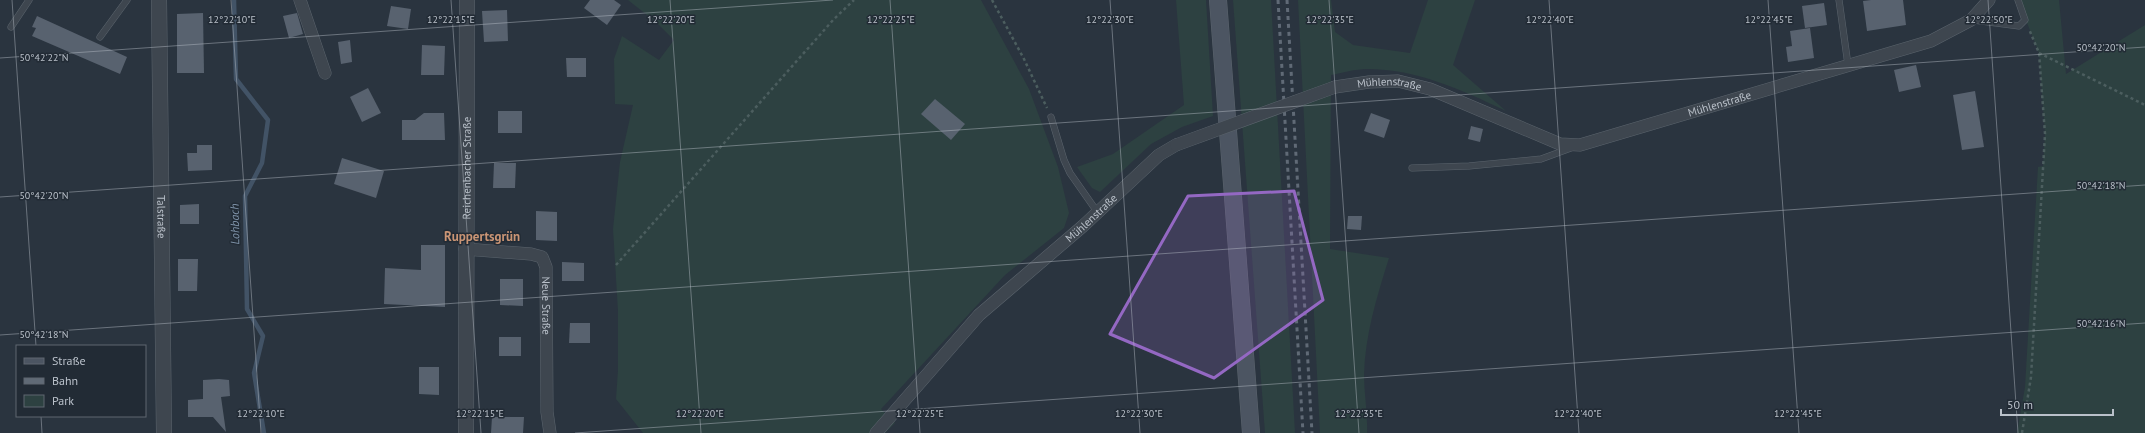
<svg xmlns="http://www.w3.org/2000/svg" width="2145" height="433" font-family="'PT Sans',sans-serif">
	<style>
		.green { fill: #2d4141 }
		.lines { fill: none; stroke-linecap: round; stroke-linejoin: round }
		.stream { stroke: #425366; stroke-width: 4.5 }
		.building { fill: #58626f }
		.service-casing { stroke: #5b646d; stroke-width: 7 }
		.minor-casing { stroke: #5b646d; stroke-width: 13 }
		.tertiary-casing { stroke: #5b646d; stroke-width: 16 }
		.secondary-casing { stroke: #5b646d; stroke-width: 18 }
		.path { stroke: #4c5e5f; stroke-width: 2.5; stroke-dasharray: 3 3; stroke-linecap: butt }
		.service { stroke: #3e464f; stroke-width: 6 }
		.minor { stroke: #3e464f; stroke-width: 12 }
		.tertiary { stroke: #3e464f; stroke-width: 15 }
		.secondary { stroke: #4c5562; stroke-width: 17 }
		.rail { stroke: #606a76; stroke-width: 3; stroke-dasharray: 4 4; stroke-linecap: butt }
		.minor-bridge-casing { stroke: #5b646d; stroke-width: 13; stroke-linecap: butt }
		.minor-bridge { stroke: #3e464f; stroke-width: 12 }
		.marked { fill: #9468c3; fill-opacity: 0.2; stroke: #9468c3; stroke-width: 3; stroke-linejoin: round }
		.ticks { fill: none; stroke: #bac1ca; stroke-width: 1; stroke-opacity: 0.45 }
		.labels { text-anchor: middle; stroke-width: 3; stroke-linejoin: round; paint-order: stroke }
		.street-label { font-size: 11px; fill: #bac1ca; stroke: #222b35 }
		.water-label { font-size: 12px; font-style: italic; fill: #7f93a9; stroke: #222b35 }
		.quarter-label { font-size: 13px; font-weight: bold; fill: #ca9575; stroke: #222b35 }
		.ticks-label { font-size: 10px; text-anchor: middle; fill: #bac1ca; stroke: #222b35; stroke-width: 3; stroke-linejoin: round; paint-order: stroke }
	</style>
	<rect width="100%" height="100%" fill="#2a343f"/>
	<g class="green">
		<polygon points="628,0 981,0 1029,89 1058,167 1069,213 1064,228 1005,275 881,409 895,423 885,433 643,433 616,399 618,370 618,311 613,229 620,162 633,105 615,104 614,59 622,36 659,60 674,40 656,22"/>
		<polygon points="1176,0 1206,0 1213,116 1182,127 1151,144 1100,192 1092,188 1077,167 1113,154 1184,105"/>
		<polygon points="1233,0 1271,0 1295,433 1265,433"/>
		<path d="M 1298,0 L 1331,0 L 1335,32 L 1353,45 L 1410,53 L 1428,0 L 1475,0 L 1453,65 L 1506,111 C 1462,90 1417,69 1367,69 C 1355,69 1342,73 1331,75 L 1330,249 L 1389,258 C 1377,296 1365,335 1364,375 C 1364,394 1368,414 1367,433 L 1320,433 Z"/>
		<polygon points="2018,0 2059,0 2066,74 2145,25 2145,433 2017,433 2025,387 2038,167 2043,166 2045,134 2039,53"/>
	</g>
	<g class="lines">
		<polyline class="stream" points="234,0 236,79 268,120 262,163 245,196 247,309 263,336 254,373 264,433"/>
	</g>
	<g class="building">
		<polygon points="590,0 614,0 621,5 607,25 584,8"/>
		<polygon points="1871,0 1903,0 1906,25 1867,31 1863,1"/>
		<polygon points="1824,3 1827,25 1805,28 1802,6"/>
		<polygon points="391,6 411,9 408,29 387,26"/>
		<polygon points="507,10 508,41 484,42 482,11"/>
		<polygon points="203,13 204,73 177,73 177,14"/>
		<polygon points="297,13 303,34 289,38 283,16"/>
		<polygon points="37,16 127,57 120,74 32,36 36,28 32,27"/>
		<polygon points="1810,28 1814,58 1788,62 1786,47 1792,46 1790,31"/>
		<polygon points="350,40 352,62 341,64 338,42"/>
		<polygon points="422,45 445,46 444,75 421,75"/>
		<polygon points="566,58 586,58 586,77 567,77"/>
		<polygon points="1916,65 1921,87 1899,92 1894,70"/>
		<polygon points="368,88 381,113 362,122 350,97"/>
		<polygon points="1975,91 1984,147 1962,150 1953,95"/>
		<polygon points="935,99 965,124 951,140 921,114"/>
		<rect x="498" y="111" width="24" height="22"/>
		<polygon points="424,113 444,113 445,140 402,140 402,120 415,120"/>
		<polygon points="1371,113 1390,120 1384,138 1364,131"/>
		<polygon points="1471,126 1483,129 1480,142 1468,139"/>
		<polygon points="197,145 212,145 212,170 188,171 187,153 197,153"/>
		<polygon points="342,158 384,171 376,198 334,184"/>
		<polygon points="494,163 516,163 515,188 493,188"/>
		<polygon points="199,204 199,224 180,224 180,205"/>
		<polygon points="536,211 557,212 557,241 536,240"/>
		<polygon points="1348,216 1362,216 1361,230 1347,229"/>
		<polygon points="421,245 445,245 445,307 384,304 385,268 421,270"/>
		<polygon points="178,259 198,259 197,291 178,291"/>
		<polygon points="562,262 584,263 584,281 562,281"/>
		<polygon points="500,279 523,279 523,306 500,305"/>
		<polygon points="570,323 590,323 590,343 569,343"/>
		<rect x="499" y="337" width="22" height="19"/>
		<polygon points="419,367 439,367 439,395 419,394"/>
		<polygon points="219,379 229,380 230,396 221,397 226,432 213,417 188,417 188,400 203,399 203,380"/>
		<polygon points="492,417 524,417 523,433 491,433"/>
	</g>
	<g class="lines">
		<defs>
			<g id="service">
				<polyline points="1839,0 1848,65"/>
				<polyline points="1973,20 2019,26 2025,20 2018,0"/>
				<polyline points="11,27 29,0"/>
				<polyline points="100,37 127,0"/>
				<polyline points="1051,117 1064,160 1070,173 1098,213"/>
				<polyline points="1412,168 1469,166 1541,159 1571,148"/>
			</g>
			<g id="minor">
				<polyline points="300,0 325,73"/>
				<path id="s1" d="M 1335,87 L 1369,82 L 1398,81 L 1430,89 L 1560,144 L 1580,145 L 1931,41 L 1971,20 L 1989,0"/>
				<path id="s2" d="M 465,249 L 531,254 L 542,257 L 546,267 L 547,412 L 550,433"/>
				<path id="s3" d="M 876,433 L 979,315 L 1083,226 L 1159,155 L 1176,145"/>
			</g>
			<g id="tertiary">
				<path id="s4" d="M 159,0 L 164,433"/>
				<path id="s5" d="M 466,433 L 467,0"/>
			</g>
			<polyline id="secondary" points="1218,0 1251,433"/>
		</defs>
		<use href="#service" class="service-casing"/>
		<use href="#minor" class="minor-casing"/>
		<use href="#tertiary" class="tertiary-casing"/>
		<use href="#secondary" class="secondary-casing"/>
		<g class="path">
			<polyline points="992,0 1024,59 1047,108"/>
			<polyline points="2039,53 2145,105"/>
			<polyline points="616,265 834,19 854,0"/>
			<polyline points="2022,433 2031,377 2045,134 2039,53 2029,29"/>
		</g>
		<use href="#service" class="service"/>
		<use href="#minor" class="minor"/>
		<use href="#tertiary" class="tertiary"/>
		<use href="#secondary" class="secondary"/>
		<g class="rail">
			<polyline points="1278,0 1303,433"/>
			<polyline points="1287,0 1312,433"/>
		</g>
		<defs>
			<polyline id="minor-bridge" points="1176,145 1335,87"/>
		</defs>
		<use href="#minor-bridge" class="minor-bridge-casing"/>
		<use href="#minor-bridge" class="minor-bridge"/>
	</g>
	<path class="marked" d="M 1294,191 L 1323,300 L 1214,378 L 1110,334 L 1188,196 Z"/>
	<path class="ticks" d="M 12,0 L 36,346M 231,0 L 261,433M 451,0 L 481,433M 670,0 L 701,433M 890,0 L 920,433M 1110,0 L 1140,433M 1329,0 L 1359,433M 1549,0 L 1579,433M 1768,0 L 1799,433M 1988,0 L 2018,433M 0,58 L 833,0M 0,197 L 2145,47M 0,335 L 2145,185M 41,416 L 42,433M 575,433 L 2145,323"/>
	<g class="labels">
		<g class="street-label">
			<text dy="4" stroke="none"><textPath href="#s1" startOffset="55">Mühlenstraße</textPath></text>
			<text dy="4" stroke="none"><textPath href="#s1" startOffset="403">Mühlenstraße</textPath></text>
			<text dy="4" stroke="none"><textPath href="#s5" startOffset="265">Reichenbacher Straße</textPath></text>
			<text dy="4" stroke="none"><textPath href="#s4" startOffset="217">Talstraße</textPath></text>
			<text dy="4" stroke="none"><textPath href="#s3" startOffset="305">Mühlenstraße</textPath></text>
			<text dy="4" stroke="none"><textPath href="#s2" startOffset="127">Neue Straße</textPath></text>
		</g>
		<g class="water-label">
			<text transform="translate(235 224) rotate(-91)" y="4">Lohbach</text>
		</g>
		<g class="quarter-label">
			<text x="482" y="241">Ruppertsgrün</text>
		</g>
	</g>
	<g class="ticks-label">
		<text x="232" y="23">12°22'10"E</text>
		<text x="451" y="23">12°22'15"E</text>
		<text x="671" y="23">12°22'20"E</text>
		<text x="891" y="23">12°22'25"E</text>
		<text x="1110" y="23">12°22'30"E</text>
		<text x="1330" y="23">12°22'35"E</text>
		<text x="1550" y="23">12°22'40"E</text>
		<text x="1769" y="23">12°22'45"E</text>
		<text x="1989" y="23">12°22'50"E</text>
		<text x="2101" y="51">50°42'20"N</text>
		<text x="44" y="61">50°42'22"N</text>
		<text x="2101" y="189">50°42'18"N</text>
		<text x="44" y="199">50°42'20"N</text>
		<text x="2101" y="327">50°42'16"N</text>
		<text x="44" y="338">50°42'18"N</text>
		<text x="261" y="417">12°22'10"E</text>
		<text x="480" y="417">12°22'15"E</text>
		<text x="700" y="417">12°22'20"E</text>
		<text x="920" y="417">12°22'25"E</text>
		<text x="1139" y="417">12°22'30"E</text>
		<text x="1359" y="417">12°22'35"E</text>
		<text x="1578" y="417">12°22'40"E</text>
		<text x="1798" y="417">12°22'45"E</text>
	</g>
	<rect x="16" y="345" width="130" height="72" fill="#222b35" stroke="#5f6771"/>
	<rect x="24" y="358" width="20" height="6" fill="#4c5562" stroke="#5f6771"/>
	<text x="52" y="365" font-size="12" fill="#bac1ca">Straße</text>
	<rect x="24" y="378" width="20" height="6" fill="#606a76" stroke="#5f6771"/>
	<text x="52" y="385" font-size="12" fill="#bac1ca">Bahn</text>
	<rect x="24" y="395" width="20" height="12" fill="#2d4141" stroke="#5f6771"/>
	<text x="52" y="405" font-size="12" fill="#bac1ca">Park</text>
	<path d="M2001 409v6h112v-6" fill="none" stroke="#bac1ca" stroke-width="2"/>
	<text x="2007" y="409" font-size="12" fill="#bac1ca" stroke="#222b35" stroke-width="3" paint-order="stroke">50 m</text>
</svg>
